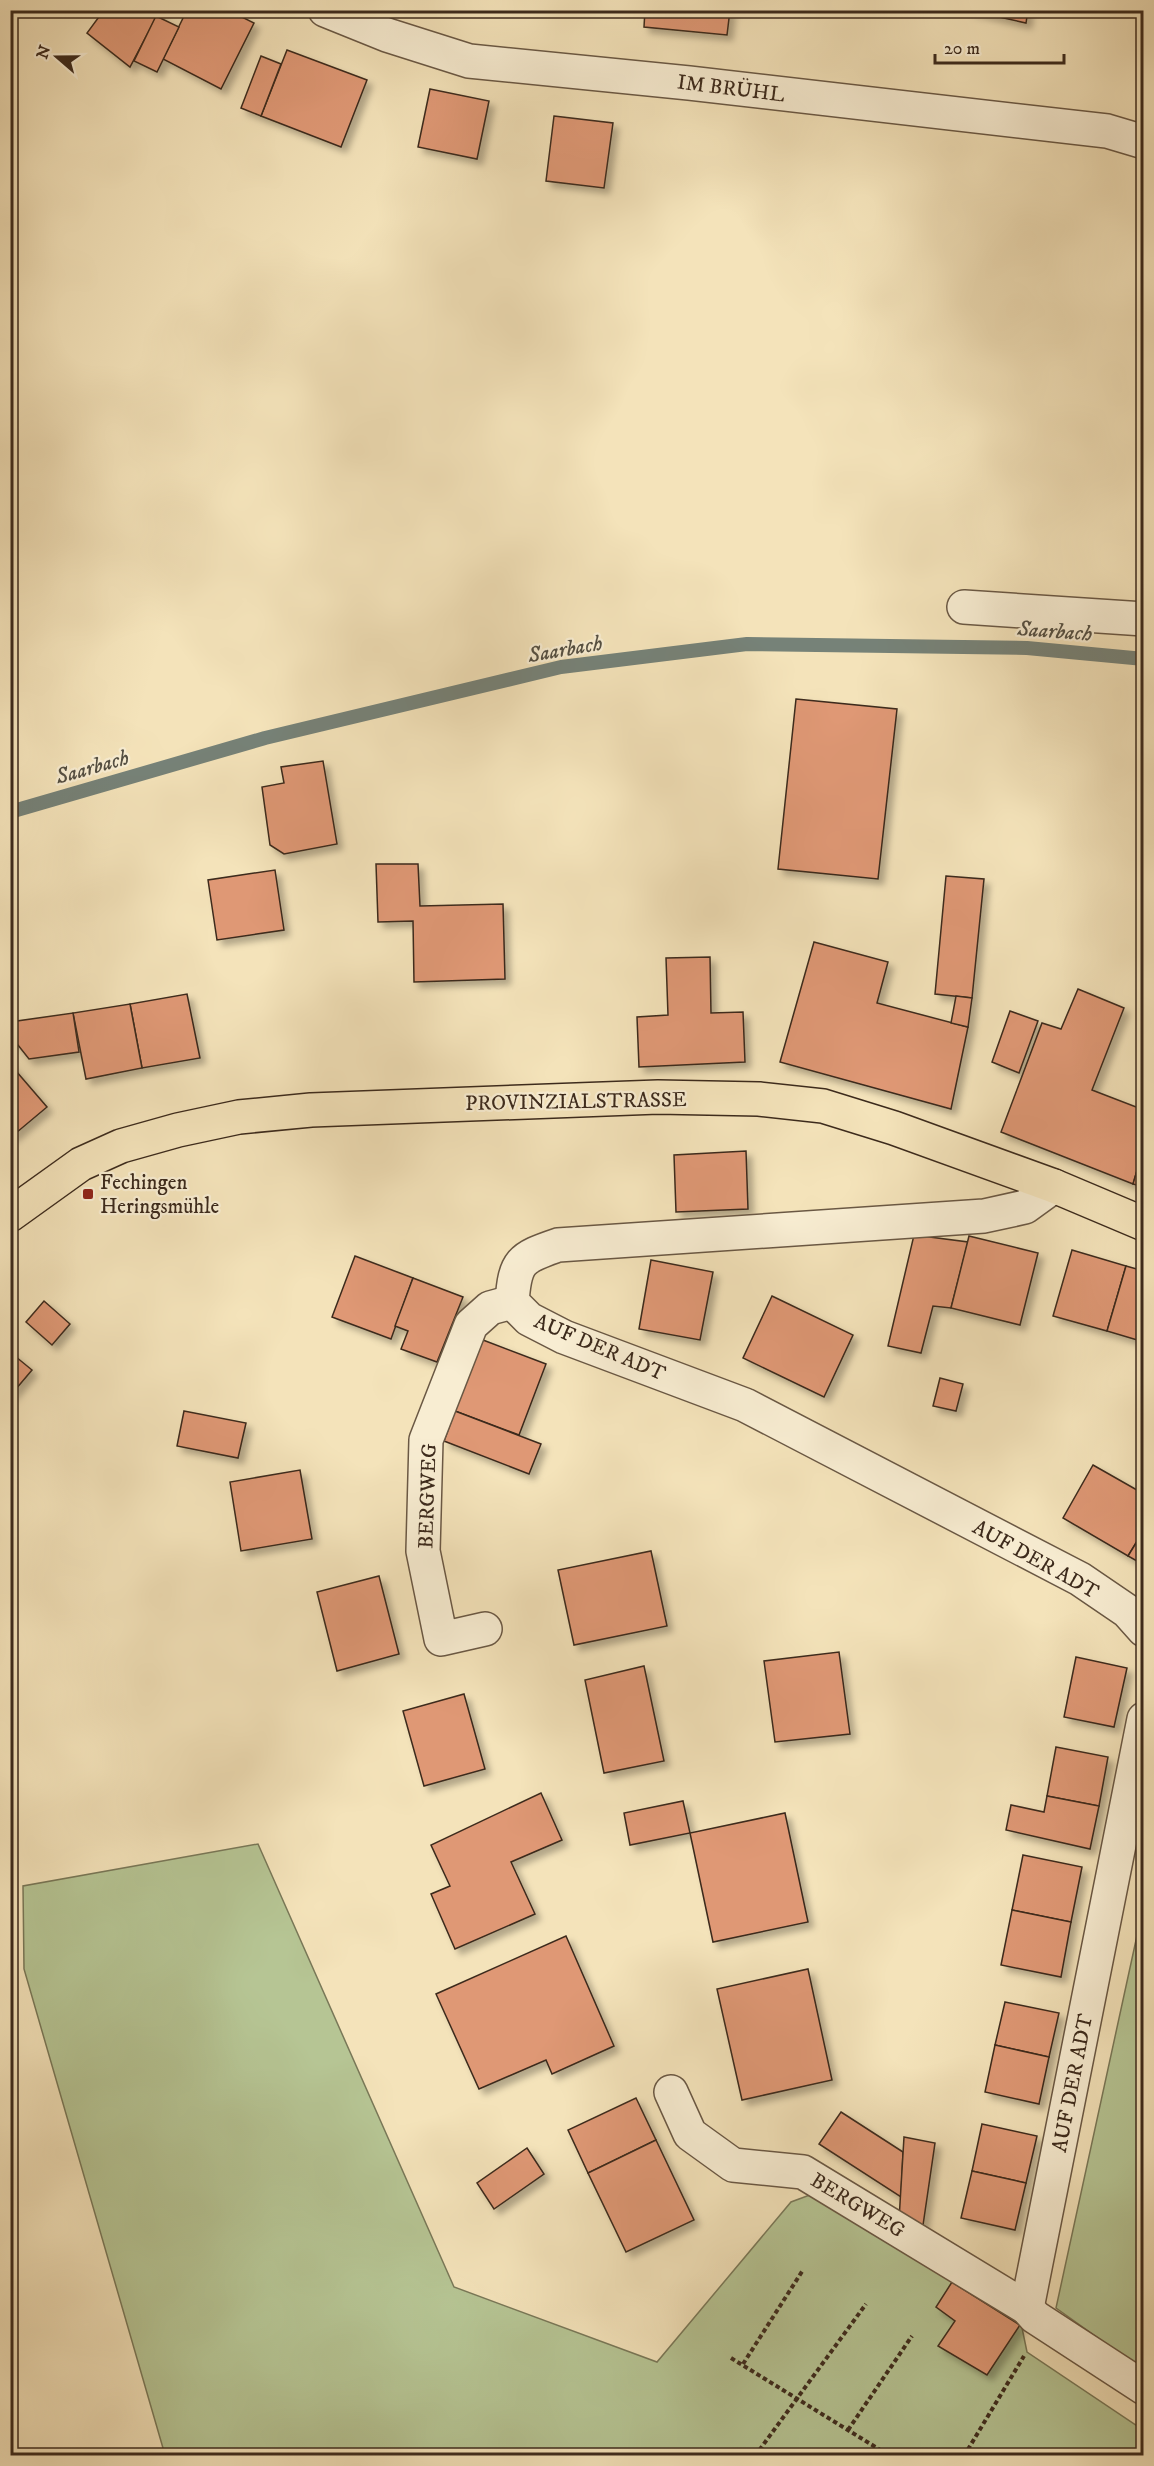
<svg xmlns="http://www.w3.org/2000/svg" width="1154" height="2466" font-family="'IM FELL DW Pica',serif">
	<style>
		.green { fill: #b6c594; stroke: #797858; stroke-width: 1.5 }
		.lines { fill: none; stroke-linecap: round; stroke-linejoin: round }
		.stream { stroke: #768278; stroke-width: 14 }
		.building { fill: #df9874; stroke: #3c2a1c; stroke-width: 1.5; filter: url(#shadow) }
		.minor-casing { stroke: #6a5844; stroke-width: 36 }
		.major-casing { stroke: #3c2a1c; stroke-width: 36 }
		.path { stroke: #3c2a1c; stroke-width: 4; stroke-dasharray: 4.5 3; stroke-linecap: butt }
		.minor { stroke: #f8edd2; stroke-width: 33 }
		.major { stroke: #f4e3ba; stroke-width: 33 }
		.poi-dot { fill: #8f2418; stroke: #f8edd2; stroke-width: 2 }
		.labels { text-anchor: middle; stroke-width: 4.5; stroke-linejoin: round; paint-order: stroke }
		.street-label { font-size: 21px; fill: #3c2a1c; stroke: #f8edd2 }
		.poi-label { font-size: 21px; fill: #3c2a1c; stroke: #f8edd2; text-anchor: start }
		.water-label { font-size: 22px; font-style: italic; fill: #544f42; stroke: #f8edd2 }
	</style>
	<defs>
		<filter id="shadow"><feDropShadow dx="5.5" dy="5.5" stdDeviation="3" flood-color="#0004"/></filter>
	</defs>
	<rect width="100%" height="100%" fill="#f4e3ba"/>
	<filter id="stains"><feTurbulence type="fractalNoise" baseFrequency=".00333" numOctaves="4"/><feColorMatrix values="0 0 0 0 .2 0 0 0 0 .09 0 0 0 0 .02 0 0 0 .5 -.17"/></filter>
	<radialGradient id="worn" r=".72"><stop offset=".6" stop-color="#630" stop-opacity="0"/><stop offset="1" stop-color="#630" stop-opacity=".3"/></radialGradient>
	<g class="green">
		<polygon points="258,1844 454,2287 657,2362 791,2202 815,2193 1021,2323 1027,2352 1143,2430 1143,2455 165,2455 24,1969 23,1886"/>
		<polygon points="1143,1908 1143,2370 1056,2308"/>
	</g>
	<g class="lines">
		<polyline class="stream" points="10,812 265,738 561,667 747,644 1027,648 1144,659"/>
	</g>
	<g class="building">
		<polygon points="104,10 160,10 130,67 87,33"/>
		<polygon points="187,10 228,10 254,23 221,89 163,59"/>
		<polygon points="645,10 730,10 727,35 644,27"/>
		<polygon points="967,10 1028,10 1026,23"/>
		<polygon points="156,16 179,27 157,72 134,61"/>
		<polygon points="287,50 367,80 341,147 261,116"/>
		<polygon points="261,56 281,64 261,116 241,108"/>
		<polygon points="430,89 489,101 477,159 418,147"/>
		<polygon points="554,116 613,123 604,188 546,181"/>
		<polygon points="796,699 897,709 878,879 778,869"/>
		<polygon points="323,761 337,844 284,854 270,845 262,787 284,783 281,767"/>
		<polygon points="376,864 418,864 420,906 503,904 505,979 414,982 413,921 378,922"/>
		<polygon points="275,870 284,930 217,940 208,880"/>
		<polygon points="946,876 984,879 972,998 935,994"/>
		<polygon points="814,942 888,962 877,1003 968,1027 951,1109 780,1062"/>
		<polygon points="710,957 711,1013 743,1012 745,1062 639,1067 637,1017 668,1015 666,958"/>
		<polygon points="1078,989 1124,1008 1092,1090 1144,1110 1144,1147 1133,1184 1001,1132 1042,1023 1061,1029"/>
		<polygon points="187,994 200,1058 142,1068 130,1004"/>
		<polygon points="956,996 972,998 968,1027 951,1023"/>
		<polygon points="130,1004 142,1068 86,1079 73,1013"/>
		<polygon points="1010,1011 1038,1021 1019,1073 992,1062"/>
		<polygon points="73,1013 79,1052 29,1059 10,1035 10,1022"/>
		<polygon points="10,1064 47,1107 10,1138"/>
		<polygon points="1144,1147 1144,1187 1133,1184"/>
		<polygon points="746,1151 748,1209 676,1212 674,1155"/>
		<polygon points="914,1235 968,1242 951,1308 933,1306 921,1353 888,1346"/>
		<polygon points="969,1236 1038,1253 1020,1325 951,1308"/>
		<polygon points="1072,1250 1126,1266 1107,1331 1053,1316"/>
		<polygon points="355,1256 413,1278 391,1339 332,1317"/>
		<polygon points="651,1260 713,1272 700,1340 639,1329"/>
		<polygon points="1126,1266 1144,1271 1144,1342 1107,1331"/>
		<polygon points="413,1278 463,1297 437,1362 401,1349 408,1331 395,1326"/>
		<polygon points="772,1296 853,1335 824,1397 743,1358"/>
		<polygon points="44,1301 70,1324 52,1345 26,1322"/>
		<polygon points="483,1340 546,1364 519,1435 455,1411"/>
		<polygon points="10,1352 32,1370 10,1396"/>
		<polygon points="940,1378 963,1384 956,1411 933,1406"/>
		<polygon points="184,1411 246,1423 238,1458 177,1446"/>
		<polygon points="455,1411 541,1444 529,1474 444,1441"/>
		<polygon points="1093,1465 1144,1494 1144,1530 1128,1556 1063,1518"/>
		<polygon points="300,1470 312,1539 241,1551 230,1482"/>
		<polygon points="1144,1530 1144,1565 1128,1556"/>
		<polygon points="651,1551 667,1626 574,1645 558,1570"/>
		<polygon points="379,1576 399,1654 337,1671 317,1592"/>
		<polygon points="839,1652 850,1734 775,1742 764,1661"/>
		<polygon points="1076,1657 1127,1668 1114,1727 1064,1717"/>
		<polygon points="644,1666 664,1761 604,1773 585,1680"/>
		<polygon points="464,1694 485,1769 424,1786 403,1711"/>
		<polygon points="1056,1747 1108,1757 1099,1806 1047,1796"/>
		<polygon points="541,1793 562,1840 511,1862 535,1914 455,1949 431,1894 450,1886 431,1845"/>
		<polygon points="1047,1796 1099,1806 1090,1849 1006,1830 1011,1805 1044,1812"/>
		<polygon points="683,1801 690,1833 630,1845 624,1813"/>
		<polygon points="785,1813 808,1922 713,1942 690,1833"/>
		<polygon points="1023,1855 1082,1867 1071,1922 1012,1910"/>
		<polygon points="1012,1910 1071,1922 1061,1977 1001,1965"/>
		<polygon points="566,1936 614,2046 552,2074 546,2060 479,2089 436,1994"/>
		<polygon points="808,1969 832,2080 742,2100 717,1989"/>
		<polygon points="1005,2002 1059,2013 1049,2057 995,2045"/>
		<polygon points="995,2045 1049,2057 1039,2104 985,2092"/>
		<polygon points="636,2098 656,2140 588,2173 568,2130"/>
		<polygon points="841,2112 903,2152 901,2197 819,2144"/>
		<polygon points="982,2124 1037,2136 1026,2183 972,2171"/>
		<polygon points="904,2137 935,2143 922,2232 899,2220"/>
		<polygon points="656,2140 694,2220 626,2252 588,2173"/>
		<polygon points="527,2148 544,2174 494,2209 477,2183"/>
		<polygon points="972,2171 1026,2183 1015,2230 961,2218"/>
		<polygon points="952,2282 1020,2325 987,2375 938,2346 955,2321 936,2307"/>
	</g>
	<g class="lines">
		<defs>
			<g id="minor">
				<polyline points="325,10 387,35 469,61 689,83 1107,131 1144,142"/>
				<polyline points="964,607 1144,619"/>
				<path d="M 1054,1186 L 1025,1207 L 984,1216 L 558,1245 C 520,1258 515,1261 512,1302 L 529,1319 L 564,1337 L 745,1405 L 1080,1579 L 1127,1611 L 1144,1630"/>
				<polyline points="485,1629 441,1639 423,1551 426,1440 471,1325 490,1308 512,1302"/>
				<polyline points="1144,1719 1027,2308 1035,2317 1144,2388"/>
				<polyline points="671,2092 690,2134 733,2165 803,2172 1027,2308"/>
			</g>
			<polyline id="major" points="10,1215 81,1164 121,1146 178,1130 239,1117 311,1110 658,1097 759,1099 823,1106 894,1128 1054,1186 1144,1224"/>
		</defs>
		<use href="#minor" class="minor-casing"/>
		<use href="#major" class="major-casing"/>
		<g class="path">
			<polyline points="731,2358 890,2456"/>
			<polyline points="743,2364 803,2270"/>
			<polyline points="848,2430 912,2336"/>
			<polyline points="755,2456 866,2304"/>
			<polyline points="964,2456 1024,2356"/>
		</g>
		<use href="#minor" class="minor"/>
		<use href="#major" class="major"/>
	</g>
	<rect class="poi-dot" x="82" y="1188" width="12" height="12" rx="3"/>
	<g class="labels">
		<g class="street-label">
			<text transform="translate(731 88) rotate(7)" y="7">IM BRÜHL</text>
			<text transform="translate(576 1101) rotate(-1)" y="7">PROVINZIALSTRASSE</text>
			<text transform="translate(600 1347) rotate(23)" y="7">AUF DER ADT</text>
			<text transform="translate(427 1496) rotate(-88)" y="7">BERGWEG</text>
			<text transform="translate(1036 1559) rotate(29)" y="7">AUF DER ADT</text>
			<text transform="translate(1072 2083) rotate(-79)" y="7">AUF DER ADT</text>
			<text transform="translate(858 2205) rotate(31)" y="7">BERGWEG</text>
		</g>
		<g class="poi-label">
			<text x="100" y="1189">Fechingen<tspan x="100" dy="24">Heringsmühle</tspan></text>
		</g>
		<g class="water-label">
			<text transform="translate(1055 630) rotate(4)" y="8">Saarbach</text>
			<text transform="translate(565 648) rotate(-10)" y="8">Saarbach</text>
			<text transform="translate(92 766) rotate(-16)" y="8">Saarbach</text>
		</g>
	</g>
	<rect width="1154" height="2466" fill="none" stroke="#f4e3ba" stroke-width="36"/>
	<rect x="12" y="12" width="1130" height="2442" fill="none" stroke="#3c2a1c" stroke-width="3"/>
	<rect x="18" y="18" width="1118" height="2430" fill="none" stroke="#3c2a1c" stroke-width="1.5"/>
	<g transform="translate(57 57) rotate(290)" stroke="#f8edd2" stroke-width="4.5" paint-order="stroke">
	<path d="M0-4.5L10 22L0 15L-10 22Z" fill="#3c2a1c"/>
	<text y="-9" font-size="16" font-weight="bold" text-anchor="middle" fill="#3c2a1c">N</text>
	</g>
	<path d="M935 54v9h129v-9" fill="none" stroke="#3c2a1c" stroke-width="3"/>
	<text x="944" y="54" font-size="18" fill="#3c2a1c" stroke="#f8edd2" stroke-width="4.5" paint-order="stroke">20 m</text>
	<rect width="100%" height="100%" filter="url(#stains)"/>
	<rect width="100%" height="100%" fill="url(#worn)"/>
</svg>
